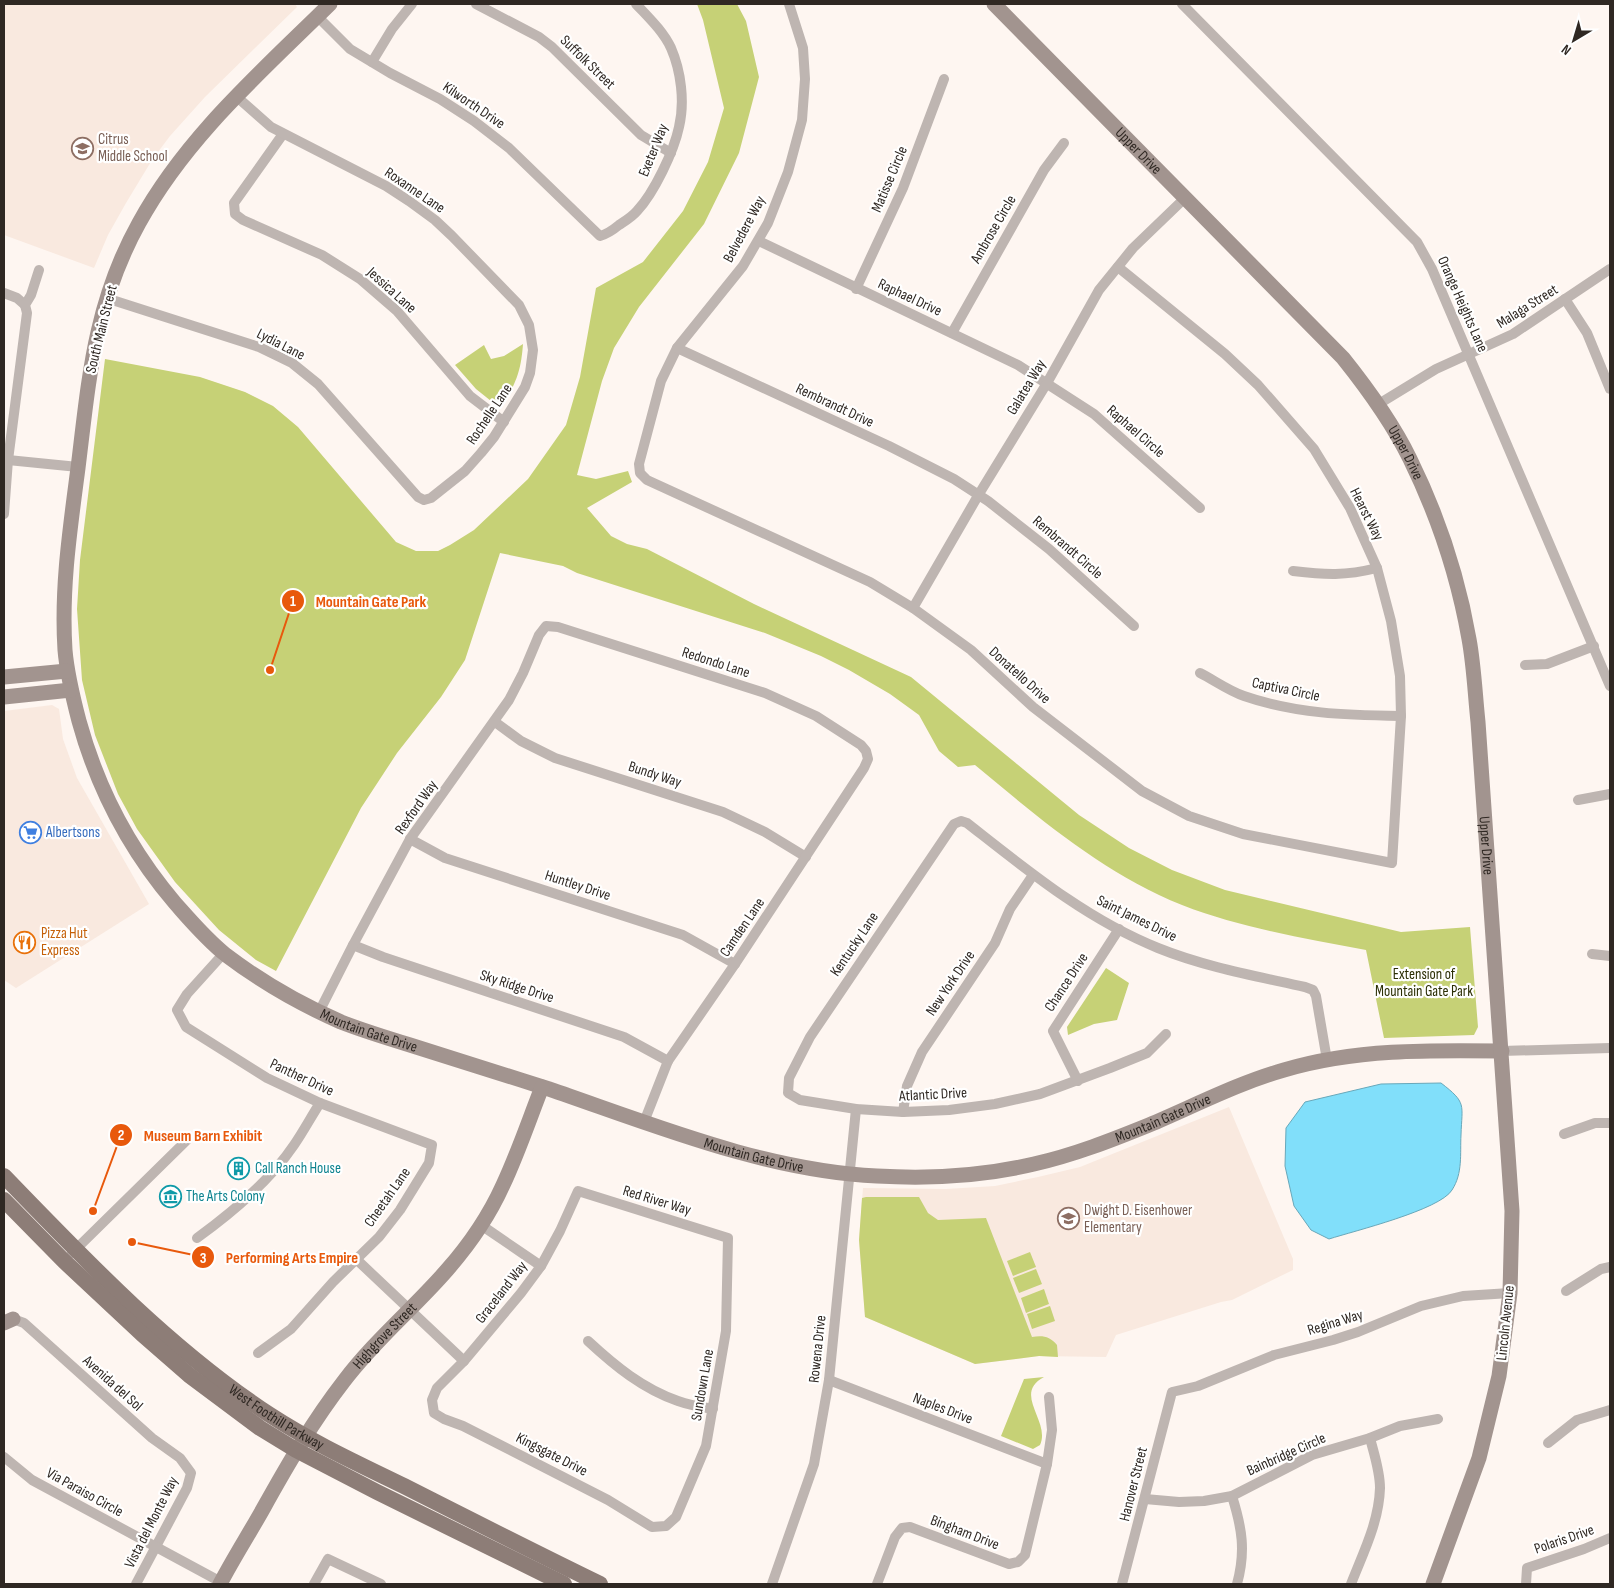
<svg xmlns="http://www.w3.org/2000/svg" width="1614" height="1588" font-family="'Sofia Sans Condensed',sans-serif">
	<style>
		.built { fill: #f9e9df }
		.green { fill: #c6d176 }
		.water { fill: #81dffa; stroke: #68a8ba }
		.lines { fill: none; stroke-linecap: round; stroke-linejoin: round }
		.street { stroke: #beb5b1; stroke-width: 10 }
		.secondary { stroke: #a2948f; stroke-width: 15 }
		.primary { stroke: #8d7d77; stroke-width: 16 }
		.labels { text-anchor: middle; stroke-width: 4.5; stroke-linejoin: round; paint-order: stroke }
		.street-label { font-size: 15px; fill: #2f2823; stroke: #fff }
		.education-label { font-size: 15px; fill: #785e54; stroke: #fff; text-anchor: start }
		.shop-label { font-size: 15px; fill: #366cbe; stroke: #fff; text-anchor: start }
		.food-label { font-size: 15px; fill: #c56008; stroke: #fff; text-anchor: start }
		.park-label { font-size: 15px; fill: #2b2e04; stroke: #fff }
		.culture-label { font-size: 15px; fill: #0d838f; stroke: #fff; text-anchor: start }
		.leader { fill: none; stroke: #e8590c; stroke-width: 2 }
		.callout-dot { fill: #e8590c; stroke: #fff; stroke-width: 2 }
		.mark-label { font-size: 15px; text-anchor: middle; font-weight: bold; fill: #fff }
		.callout-label { font-size: 16px; text-anchor: middle; font-weight: bold; fill: #e8590c; stroke: #fff; stroke-width: 4.5; stroke-linejoin: round; paint-order: stroke }
	</style>
	<rect width="100%" height="100%" fill="#fef6f1"/>
	<g class="built">
		<polygon points="4,4 295,4 297,7 205,97 170,136 152,160 126,203 108,235 94,268 4,235"/>
		<polygon points="52,705 59,709 63,739 77,778 149,904 16,988 4,980 4,711"/>
		<polygon points="1229,1107 1293,1259 1293,1270 1232,1300 1221,1302 1116,1335 1106,1357 1039,1356 975,1364 865,1317 859,1240 863,1188 946,1189 995,1186 1038,1177 1080,1167"/>
	</g>
	<g class="green">
		<path d="M 697,4 L 737,4 L 746,21 L 759,77 L 739,153 L 704,224 L 639,307 L 614,348 L 602,381 L 577,475 L 596,479 L 628,471 L 632,482 L 587,508 L 611,536 L 627,544 L 647,549 L 754,604 L 911,677 L 1079,815 L 1129,848 L 1172,870 L 1225,890 L 1401,932 L 1470,927 L 1478,1027 L 1474,1035 L 1384,1038 L 1366,950 C 1304,938 1241,928 1182,905 C 1103,873 1040,819 975,765 L 958,767 L 939,751 L 919,715 L 890,694 L 849,670 L 821,656 L 765,633 L 577,573 L 563,566 L 500,553 L 465,660 L 441,697 L 397,753 L 361,808 L 276,971 L 256,960 L 219,930 L 175,882 L 137,829 L 118,794 L 95,735 L 82,680 L 77,609 L 80,560 L 105,359 L 200,377 L 245,392 L 273,406 L 298,427 L 396,542 L 416,551 L 438,551 L 450,545 L 474,530 L 528,479 L 566,425 L 580,377 L 596,288 L 643,262 L 683,211 L 708,162 L 724,108 L 703,20 Z"/>
		<path d="M 523,344 C 521,370 517,381 504,403 L 496,405 L 476,389 L 455,365 L 484,345 L 491,359 L 504,356 Z"/>
		<polygon points="1106,968 1129,983 1117,1020 1094,1024 1068,1035 1067,1027"/>
		<path d="M 866,1197 L 919,1197 L 928,1213 L 938,1220 L 986,1218 L 1032,1337 C 1042,1335 1050,1336 1057,1345 L 1058,1357 L 1039,1356 L 975,1364 L 865,1317 L 859,1240 L 862,1198 Z"/>
		<polygon points="1030,1252 1036,1267 1013,1276 1007,1261"/>
		<polygon points="1036,1269 1042,1284 1019,1293 1013,1278"/>
		<polygon points="1044,1289 1049,1304 1026,1313 1021,1298"/>
		<polygon points="1050,1306 1055,1321 1032,1329 1027,1314"/>
		<path d="M 1044,1377 C 1012,1394 1051,1421 1040,1445 L 1033,1449 L 1001,1436 L 1024,1379 Z"/>
	</g>
	<path class="water" d="M 1441,1083 C 1467,1103 1462,1104 1461,1135 C 1460,1154 1463,1173 1452,1190 C 1440,1210 1354,1231 1329,1239 L 1311,1230 L 1294,1206 L 1285,1166 L 1286,1128 L 1305,1102 L 1381,1084 Z"/>
	<g class="lines">
		<g class="street">
			<polyline points="476,4 539,37 552,47 641,135 671,153"/>
			<polyline points="789,4 803,48 805,79 802,120 788,172 768,223 743,266 677,348 661,381 639,464 640,473 647,480 870,582 913,608 971,650 1033,707 1142,791 1189,816 1243,834 1392,863 1401,716 1400,676 1391,621 1377,568 1350,508 1314,449 1258,385 1225,354 1118,267"/>
			<polyline points="1182,4 1417,242 1432,269 1610,686"/>
			<path d="M 317,16 L 350,49 L 390,73 L 440,99 L 474,121 L 509,148 L 600,236 C 607,234 613,230 619,225 C 625,221 632,217 637,211 C 654,193 674,151 679,127 C 685,102 681,71 671,48 C 663,31 649,18 636,4"/>
			<polyline points="372,62 392,29 412,4"/>
			<polyline points="283,134 234,203 235,214 243,220 322,255 360,279 397,311 470,396 504,422"/>
			<polyline points="759,241 1018,365 1094,414 1200,508"/>
			<polyline points="856,289 903,188 944,79"/>
			<polyline points="4,293 17,298 25,305"/>
			<polyline points="106,298 259,347 292,363 318,384 418,497 424,500 431,498 465,471 481,453 494,437 525,387 530,373 533,350 529,325 519,305 452,236 435,220 409,201 386,186 271,127 237,97"/>
			<polyline points="1565,299 1587,333 1610,389"/>
			<polyline points="952,333 1044,170 1064,143"/>
			<polyline points="677,348 889,446 954,479 988,501 1049,549 1134,626"/>
			<polyline points="1377,405 1436,369 1513,334 1610,269"/>
			<polyline points="8,460 78,467"/>
			<polyline points="4,514 8,460 27,313 25,305 31,295 39,270"/>
			<path d="M 1293,571 C 1326,575 1345,576 1377,568"/>
			<polyline points="913,608 979,494 1047,383 1099,290 1133,248 1186,197"/>
			<polyline points="1525,665 1547,664 1594,646"/>
			<path d="M 1200,673 C 1214,680 1229,691 1244,696 C 1296,714 1346,715 1401,716"/>
			<polyline points="495,722 521,741 555,758 723,812 765,832 806,857"/>
			<polyline points="1578,800 1610,794"/>
			<polyline points="410,839 445,858 683,935 735,964"/>
			<polyline points="353,945 383,957 624,1037 668,1061"/>
			<polyline points="224,953 187,994 177,1010 186,1027 267,1078 320,1103 432,1145 429,1163 400,1210 379,1237 333,1282 291,1329 258,1353"/>
			<polyline points="1592,954 1610,956"/>
			<polyline points="319,1012 353,945 410,839 509,700 523,673 539,635 546,626 558,627 765,693 816,716 861,745 866,751 868,759 864,768 735,964 668,1061 644,1122"/>
			<path d="M 1166,1034 L 1147,1053 L 1110,1068 L 1040,1094 L 995,1104 L 949,1110 L 903,1112 L 856,1109 L 800,1100 L 788,1093 L 789,1078 L 810,1037 L 954,824 L 961,821 L 967,823 C 1027,870 1086,919 1158,948 C 1205,967 1256,976 1305,987 L 1313,990 L 1316,996 L 1327,1060"/>
			<polyline points="1502,1051 1610,1048"/>
			<polyline points="1078,1081 1053,1031 1119,929"/>
			<polyline points="903,1112 907,1086 922,1052 995,943 1010,909 1033,875"/>
			<polyline points="1564,1134 1595,1123 1610,1123"/>
			<polygon points="578,1191 728,1238 726,1331 706,1446 676,1517 666,1526 652,1527 608,1500 463,1426 444,1419 434,1413 432,1400 437,1388 464,1361 521,1293 541,1266 560,1231"/>
			<polyline points="481,1225 541,1266"/>
			<path d="M 197,1238 C 233,1212 269,1182 294,1145 C 303,1132 311,1117 320,1103"/>
			<polyline points="72,1253 187,1140"/>
			<polyline points="356,1259 464,1361"/>
			<polyline points="1566,1291 1601,1269 1610,1267"/>
			<polyline points="13,1319 24,1323 152,1438 180,1458 191,1473 187,1488 136,1584"/>
			<path d="M 588,1341 C 615,1366 643,1389 678,1401 C 689,1405 701,1407 713,1409"/>
			<polyline points="829,1380 1047,1464"/>
			<polyline points="1548,1443 1577,1420 1610,1410"/>
			<polyline points="4,1457 32,1480 221,1582"/>
			<path d="M 1232,1496 C 1242,1528 1246,1551 1237,1584"/>
			<polyline points="1145,1499 1179,1502 1204,1501 1232,1496 1312,1455 1370,1438 1400,1426 1438,1419"/>
			<polyline points="314,1584 328,1559 381,1584"/>
			<polyline points="772,1584 814,1464 829,1380 856,1109"/>
			<polyline points="877,1584 895,1537 902,1528 910,1527 1009,1564 1018,1562 1025,1555 1047,1464 1052,1430 1049,1397"/>
			<polyline points="1122,1584 1172,1392 1198,1386 1274,1355 1333,1340 1358,1332 1421,1306 1463,1296 1510,1293"/>
			<path d="M 1351,1584 C 1363,1553 1379,1522 1380,1488 C 1380,1471 1374,1454 1370,1438"/>
			<polyline points="1526,1584 1527,1568 1584,1549 1610,1538"/>
		</g>
		<g class="secondary">
			<path id="s1" d="M 330,4 C 261,72 186,137 139,223 C 94,304 89,379 78,468 C 70,529 61,589 65,650 C 67,674 73,698 79,721 C 98,790 129,849 175,903 C 191,921 206,939 226,955 C 259,980 302,1005 341,1022 C 364,1031 387,1038 410,1045 C 457,1060 503,1074 549,1089 C 654,1125 766,1171 877,1176 C 929,1179 984,1176 1034,1164 C 1074,1155 1112,1140 1149,1125 C 1194,1106 1238,1083 1284,1070 C 1354,1049 1429,1050 1502,1051"/>
			<path id="s2" d="M 994,4 L 1343,358 C 1367,388 1393,424 1410,459 C 1438,516 1458,576 1469,639 C 1474,666 1475,694 1478,722 L 1512,1211 L 1510,1293 L 1499,1376 L 1479,1458 L 1433,1584"/>
			<polyline points="4,677 67,671"/>
			<polyline points="4,697 71,690"/>
			<polyline points="4,1323 13,1319"/>
			<path id="s3" d="M 220,1584 C 233,1559 249,1534 263,1509 C 288,1464 313,1421 344,1381 C 374,1341 414,1308 447,1270 C 469,1245 489,1216 503,1185 C 518,1153 529,1120 542,1087"/>
		</g>
		<g class="primary">
			<path id="s4" d="M 4,1176 C 86,1261 171,1350 270,1415 C 313,1443 359,1464 404,1486 C 469,1519 534,1552 600,1584"/>
			<polyline points="4,1200 64,1261 142,1334 189,1375 260,1428 296,1450 377,1492 564,1584"/>
		</g>
	</g>
	<defs>
		<symbol id="school-ring" viewBox="-11 -11 22 22"><circle r="9.5" fill="#fff" stroke="#8d6e63" stroke-width="1.5"/><path d="M0-5L7-2L0 1L-7-2ZM-4 1L0 2.5L4 1V4Q0 6-4 4Z" fill="#8d6e63"/></symbol>
		<symbol id="supermarket-ring" viewBox="-11 -11 22 22"><circle r="9.5" fill="#fff" stroke="#3f7fe0" stroke-width="1.5"/><path d="M-6-5.5h2.5l.6 2H6L4.5 2H-2.5L-4.4-4H-6ZM-1.5 3.2a1.3 1.3 0 1 0 .1 0ZM3 3.2a1.3 1.3 0 1 0 .1 0Z" fill="#3f7fe0"/></symbol>
		<symbol id="restaurant-ring" viewBox="-11 -11 22 22"><circle r="9.5" fill="#fff" stroke="#e8710a" stroke-width="1.5"/><path d="M-5-6h1v4h1v-4h1v4h1v-4h1v5L-1.5 .5V6h-2V.5L-5-1ZM5-6V6H3V1.5H1.5Q1.5-4 5-6Z" fill="#e8710a"/></symbol>
		<symbol id="building-ring" viewBox="-11 -11 22 22"><circle r="9.5" fill="#fff" stroke="#0f9aa8" stroke-width="1.5"/><path d="M-4-6H4V6H1V3H-1V6H-4ZM-2.5-4.3h1.7v1.8h-1.7ZM.8-4.3h1.7v1.8H.8ZM-2.5-1h1.7V.8h-1.7ZM.8-1h1.7V.8H.8Z" fill="#0f9aa8"/></symbol>
		<symbol id="museum-ring" viewBox="-11 -11 22 22"><circle r="9.5" fill="#fff" stroke="#0f9aa8" stroke-width="1.5"/><path d="M0-6L6-3V-2H-6V-3ZM-5-1h2V3h-2ZM-1-1h2V3h-2ZM3-1h2V3H3ZM-6 4H6V6H-6Z" fill="#0f9aa8"/></symbol>
	</defs>
	<g fill-rule="evenodd">
		<use href="#school-ring" x="70" y="136" width="25" height="25"/>
		<use href="#supermarket-ring" x="18" y="820" width="25" height="25"/>
		<use href="#restaurant-ring" x="12" y="930" width="25" height="25"/>
		<use href="#building-ring" x="226" y="1156" width="25" height="25"/>
		<use href="#museum-ring" x="158" y="1184" width="25" height="25"/>
		<use href="#school-ring" x="1056" y="1206" width="25" height="25"/>
	</g>
	<g class="labels">
		<g class="street-label">
			<text transform="translate(588 62) rotate(44)" y="5">Suffolk Street</text>
			<text transform="translate(474 105) rotate(34)" y="5">Kilworth Drive</text>
			<text transform="translate(653 150) rotate(-68)" y="5">Exeter Way</text>
			<text dy="5" stroke="none"><textPath href="#s2" startOffset="206">Upper Drive</textPath></text>
			<text transform="translate(889 179) rotate(-67)" y="5">Matisse Circle</text>
			<text transform="translate(415 190) rotate(34)" y="5">Roxanne Lane</text>
			<text transform="translate(744 229) rotate(-62)" y="5">Belvedere Way</text>
			<text transform="translate(993 229) rotate(-60)" y="5">Ambrose Circle</text>
			<text transform="translate(392 290) rotate(42)" y="5">Jessica Lane</text>
			<text transform="translate(910 297) rotate(25)" y="5">Raphael Drive</text>
			<text transform="translate(1463 304) rotate(66)" y="5">Orange Heights Lane</text>
			<text transform="translate(1527 306) rotate(-32)" y="5">Malaga Street</text>
			<text transform="translate(101 329) rotate(-76)" y="5">South Main Street</text>
			<text transform="translate(281 344) rotate(27)" y="5">Lydia Lane</text>
			<text transform="translate(1026 387) rotate(-59)" y="5">Galatea Way</text>
			<text transform="translate(835 405) rotate(25)" y="5">Rembrandt Drive</text>
			<text transform="translate(489 414) rotate(-56)" y="5">Rochelle Lane</text>
			<text transform="translate(1136 431) rotate(41)" y="5">Raphael Circle</text>
			<text dy="5" stroke="none"><textPath href="#s2" startOffset="611">Upper Drive</textPath></text>
			<text transform="translate(1367 514) rotate(63)" y="5">Hearst Way</text>
			<text transform="translate(1068 547) rotate(41)" y="5">Rembrandt Circle</text>
			<text transform="translate(716 662) rotate(18)" y="5">Redondo Lane</text>
			<text transform="translate(1020 675) rotate(42)" y="5">Donatello Drive</text>
			<text transform="translate(1286 689) rotate(12)" y="5">Captiva Circle</text>
			<text transform="translate(655 774) rotate(18)" y="5">Bundy Way</text>
			<text transform="translate(416 807) rotate(-55)" y="5">Rexford Way</text>
			<text dy="5" stroke="none"><textPath href="#s2" startOffset="1016">Upper Drive</textPath></text>
			<text transform="translate(578 885) rotate(18)" y="5">Huntley Drive</text>
			<text transform="translate(1137 918) rotate(26)" y="5">Saint James Drive</text>
			<text transform="translate(742 927) rotate(-56)" y="5">Camden Lane</text>
			<text transform="translate(854 944) rotate(-56)" y="5">Kentucky Lane</text>
			<text transform="translate(1066 982) rotate(-57)" y="5">Chance Drive</text>
			<text transform="translate(950 983) rotate(-56)" y="5">New York Drive</text>
			<text transform="translate(517 986) rotate(18)" y="5">Sky Ridge Drive</text>
			<text dy="5" stroke="none"><textPath href="#s1" startOffset="1244">Mountain Gate Drive</textPath></text>
			<text transform="translate(302 1077) rotate(25)" y="5">Panther Drive</text>
			<text transform="translate(933 1094) rotate(-3)" y="5">Atlantic Drive</text>
			<text dy="5" stroke="none"><textPath href="#s1" startOffset="2069">Mountain Gate Drive</textPath></text>
			<text dy="5" stroke="none"><textPath href="#s1" startOffset="1649">Mountain Gate Drive</textPath></text>
			<text transform="translate(387 1197) rotate(-55)" y="5">Cheetah Lane</text>
			<text transform="translate(657 1200) rotate(17)" y="5">Red River Way</text>
			<text transform="translate(501 1292) rotate(-52)" y="5">Graceland Way</text>
			<text transform="translate(1335 1322) rotate(-17)" y="5">Regina Way</text>
			<text transform="translate(1505 1323) rotate(-84)" y="5">Lincoln Avenue</text>
			<text dy="5" stroke="none"><textPath href="#s3" startOffset="299">Highgrove Street</textPath></text>
			<text transform="translate(817 1349) rotate(-84)" y="5">Rowena Drive</text>
			<text transform="translate(113 1383) rotate(42)" y="5">Avenida del Sol</text>
			<text transform="translate(702 1385) rotate(-80)" y="5">Sundown Lane</text>
			<text transform="translate(943 1408) rotate(21)" y="5">Naples Drive</text>
			<text dy="5" stroke="none"><textPath href="#s4" startOffset="365">West Foothill Parkway</textPath></text>
			<text transform="translate(552 1454) rotate(27)" y="5">Kingsgate Drive</text>
			<text transform="translate(1286 1454) rotate(-24)" y="5">Bainbridge Circle</text>
			<text transform="translate(1133 1484) rotate(-76)" y="5">Hanover Street</text>
			<text transform="translate(85 1492) rotate(29)" y="5">Via Paraiso Circle</text>
			<text transform="translate(151 1522) rotate(-63)" y="5">Vista del Monte Way</text>
			<text transform="translate(965 1532) rotate(21)" y="5">Bingham Drive</text>
			<text transform="translate(1564 1539) rotate(-19)" y="5">Polaris Drive</text>
		</g>
		<g class="education-label">
			<text x="98" y="144">Citrus<tspan x="98" dy="17">Middle School</tspan></text>
			<text x="1084" y="1215">Dwight D. Eisenhower<tspan x="1084" dy="17">Elementary</tspan></text>
		</g>
		<g class="shop-label">
			<text x="46" y="837">Albertsons</text>
		</g>
		<g class="food-label">
			<text x="41" y="938">Pizza Hut<tspan x="41" dy="17">Express</tspan></text>
		</g>
		<g class="park-label">
			<text x="1424" y="979">Extension of<tspan x="1424" dy="17">Mountain Gate Park</tspan></text>
		</g>
		<g class="culture-label">
			<text x="255" y="1173">Call Ranch House</text>
			<text x="186" y="1201">The Arts Colony</text>
		</g>
	</g>
	<path class="leader" d="M270 670L293 601M93 1211L121 1135M132 1242L203 1257"/>
	<g class="callout-dot">
		<circle cx="270" cy="670" r="5"/>
		<circle cx="93" cy="1211" r="5"/>
		<circle cx="132" cy="1242" r="5"/>
		<circle cx="293" cy="601" r="12"/>
		<circle cx="121" cy="1135" r="12"/>
		<circle cx="203" cy="1257" r="12"/>
	</g>
	<g class="mark-label">
		<text x="293" y="606">1</text>
		<text x="121" y="1140">2</text>
		<text x="203" y="1263">3</text>
	</g>
	<g class="callout-label">
		<text x="371" y="607">Mountain Gate Park</text>
		<text x="203" y="1141">Museum Barn Exhibit</text>
		<text x="292" y="1263">Performing Arts Empire</text>
	</g>
	<rect width="1614" height="1588" fill="none" stroke="#2f2823" stroke-width="10"/>
	<g transform="translate(1574 40) rotate(218)" stroke="#ffffff" stroke-width="4" paint-order="stroke">
	<path d="M0-4L9 19L0 12L-9 19Z" fill="#2f2823"/>
	<text y="-8" font-size="14" font-weight="bold" text-anchor="middle" fill="#2f2823">N</text>
	</g>
</svg>
